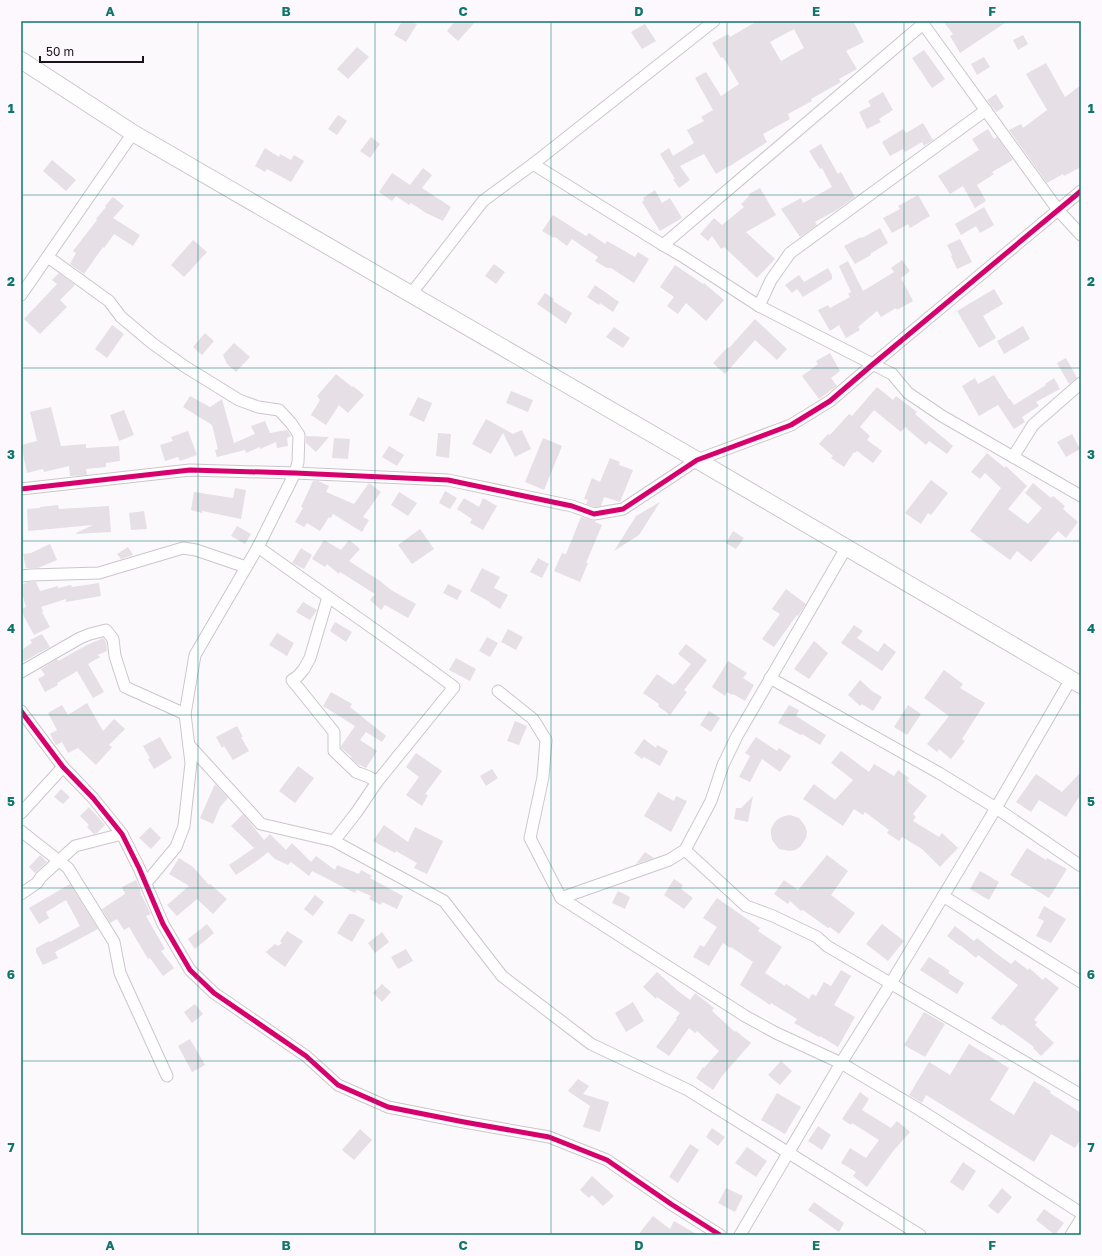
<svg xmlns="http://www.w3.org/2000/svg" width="1102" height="1256" font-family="'Golos Text',sans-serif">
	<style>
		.building { fill: #e6dfe6; fill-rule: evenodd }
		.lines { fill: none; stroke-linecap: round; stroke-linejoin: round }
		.minor-casing { stroke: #cbc6cc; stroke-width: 13 }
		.secondary-casing { stroke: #cbc6cc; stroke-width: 18 }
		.minor { stroke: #fffeff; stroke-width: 11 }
		.secondary { stroke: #fffeff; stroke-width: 16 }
		.cycleway-casing { stroke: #fdf8fd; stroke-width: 8 }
		.cycleway { stroke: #d6006c; stroke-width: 5 }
		.grid { fill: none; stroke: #0f766e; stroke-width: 1; stroke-opacity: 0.55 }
		.neatline { fill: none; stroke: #0f766e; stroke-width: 1.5 }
		.grid-label { font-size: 13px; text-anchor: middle; font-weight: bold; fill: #0f766e }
	</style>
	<rect width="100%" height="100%" fill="#fcf9fc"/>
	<g class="building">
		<polygon points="402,21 410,21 417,24 406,42 394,35"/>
		<polygon points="455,21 476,21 458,41 447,31"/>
		<path d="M 757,21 L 853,21 L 864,42 L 846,51 L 857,69 L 839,79 L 841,82 L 811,99 L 812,101 L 788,114 L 790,119 L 763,134 L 767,142 L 730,166 L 729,166 L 716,174 L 704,154 L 680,166 L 690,180 L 679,188 L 673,179 L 675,179 L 660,154 L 669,148 L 673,156 L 694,143 L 687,130 L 704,121 L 701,117 L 713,110 L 695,78 L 706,72 L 721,96 L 739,84 L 723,57 L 721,58 L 712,43 L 728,34 L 730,37 ZM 794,29 L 804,48 L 781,61 L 770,42 Z"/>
		<polygon points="943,21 1008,21 960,53 950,36 953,34"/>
		<polygon points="645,24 656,41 642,49 631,32"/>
		<polygon points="1023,35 1028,44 1018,50 1013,40"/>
		<polygon points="357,47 369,57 348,79 337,69"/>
		<polygon points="924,50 945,79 932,88 912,58"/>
		<polygon points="984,57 990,67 977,75 971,64"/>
		<polygon points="1046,63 1065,97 1081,85 1081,167 1064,176 1063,174 1047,183 1009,130 1021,124 1023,128 1047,110 1026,74"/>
		<polygon points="883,92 893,110 879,119 881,122 867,129 859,112 871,106 868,101"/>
		<polygon points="996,94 1004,107 996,112 987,100"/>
		<polygon points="338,115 347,121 337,135 328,129"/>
		<polygon points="923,123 933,140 924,146 922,142 905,152 903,149 890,156 882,142 903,129 906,133"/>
		<polygon points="988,129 994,139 997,137 1013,160 992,172 994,174 977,185 986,201 975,208 963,186 950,194 938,176 979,150 972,139"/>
		<polygon points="371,137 380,144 370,158 360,151"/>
		<polygon points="821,144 838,174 841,172 855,197 835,211 815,222 817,225 800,237 781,209 801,198 803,203 832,187 822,168 820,169 809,151"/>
		<polygon points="265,148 279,157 280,154 291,160 294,155 304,161 291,182 267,169 265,172 255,166"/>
		<polygon points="52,160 76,180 66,191 43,171"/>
		<polygon points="423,168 432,175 422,188 451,207 443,221 426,213 411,203 409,205 396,196 392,201 379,192 392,173 410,185"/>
		<polygon points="760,188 776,215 746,232 775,259 757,278 724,247 721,249 712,236 708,241 700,234 714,218 722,225 744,207 741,204 750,195 749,194"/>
		<polygon points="655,190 662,203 670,198 682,218 660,231 642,202 644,200 643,198"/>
		<polygon points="918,195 930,216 910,228 908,224 892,233 883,218 900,209 898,206"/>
		<polygon points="113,197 124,206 113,218 140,235 133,246 114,234 104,248 103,247 84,274 70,264 76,253 73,251 97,220 96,219 106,207 105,206"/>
		<polygon points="984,207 994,225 980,233 976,226 961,235 955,224"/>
		<polygon points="553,215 586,236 589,233 605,244 607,241 635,257 638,252 649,259 634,283 611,268 607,268 595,261 598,257 572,239 567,246 555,237 554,238 542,231"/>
		<polygon points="880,228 888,243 870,254 871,255 855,264 844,246 861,237 862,238"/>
		<polygon points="960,239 972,262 957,269 951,256 952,255 947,245"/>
		<polygon points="193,240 207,252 184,277 171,265"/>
		<polygon points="902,260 910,271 901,278 913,301 897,310 896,308 881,317 877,311 858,327 860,330 846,338 839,325 830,331 818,310 828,305 830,308 850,297 848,294 851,292 839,266 848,261 863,291 894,272 891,268"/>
		<polygon points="494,264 505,272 496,284 485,276"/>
		<polygon points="675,265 703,284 704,283 724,300 706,321 686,303 678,314 667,306 674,297 660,287"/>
		<polygon points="828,268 832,275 832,279 803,297 797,289 792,293 785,285 799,275 804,282"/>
		<polygon points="59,273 75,285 60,300 67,307 40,334 24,319 57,284 52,280"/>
		<polygon points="595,285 619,302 613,312 600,303 599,305 587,297"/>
		<polygon points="994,289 1003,304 983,316 996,338 979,348 957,311"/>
		<polygon points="545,293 554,299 553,301 572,313 566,324 537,304"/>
		<polygon points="755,319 787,349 777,360 755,340 725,374 713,363 728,347 729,348"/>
		<polygon points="112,325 124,334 107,358 95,349"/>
		<polygon points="1023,326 1030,339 1004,354 997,341"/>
		<polygon points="614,327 630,338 623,348 606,337"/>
		<polygon points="205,333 214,341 202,355 193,347"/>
		<polygon points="234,343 250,357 236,372 227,364 223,355"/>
		<polygon points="830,353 840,371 831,378 837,386 819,399 802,376 818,364 816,361"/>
		<polygon points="1066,358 1077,378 1069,384 1057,363"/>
		<polygon points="336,374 352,387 353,386 364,395 348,413 339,405 326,425 311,415 320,400 317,396"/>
		<polygon points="994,375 1009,399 1010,399 1014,405 1046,385 1045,384 1054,378 1060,389 1036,402 1039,406 1022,417 1025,422 1014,429 998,405 979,416 962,386 975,378 978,384"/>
		<polygon points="877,387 893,400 896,396 917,412 915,414 953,446 947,454 929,441 926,445 905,427 901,432 874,410 860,427 870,436 867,440 882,451 873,463 857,451 855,453 854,452 844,467 831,458 833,456 819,444 828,434 830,435 849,414 852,416"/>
		<polygon points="511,391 533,400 528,412 506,403"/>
		<polygon points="190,396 210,407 222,399 234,443 255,434 251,426 265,421 270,433 287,430 291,436 287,438 288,446 277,448 276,442 260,449 260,447 246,453 245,450 217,457 215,450 218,449 212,425 183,407"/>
		<polygon points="418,397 432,403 424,422 409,415"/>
		<polygon points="51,407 61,446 86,444 86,448 119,446 120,461 106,463 106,467 86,469 87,475 70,476 69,466 44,472 43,469 27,473 21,445 37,441 30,412"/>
		<polygon points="124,410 134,435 119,441 110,415"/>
		<polygon points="486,419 513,434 522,430 531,449 515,457 503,433 491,454 472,444"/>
		<polygon points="188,431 197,455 180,461 178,457 165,461 160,445 173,441 171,437"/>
		<polygon points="438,433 451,434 449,458 436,456"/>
		<polygon points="1072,434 1080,449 1066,457 1057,442"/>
		<polygon points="306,436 329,437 316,452 306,443"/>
		<polygon points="334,438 350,439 348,459 332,458"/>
		<polygon points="543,438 562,446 544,490 525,482"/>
		<polygon points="389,446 404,455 397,466 382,457"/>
		<polygon points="987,453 1005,468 1006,466 1027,486 1008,509 1028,524 1042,508 1025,493 1033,483 1051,498 1053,496 1065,506 1063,509 1078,522 1066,538 1058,531 1031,562 1017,551 1010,560 970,531 1001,488 985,473 980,479 971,472"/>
		<polygon points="610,458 620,462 619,465 633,470 620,502 604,497 601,506 595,507 586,504 588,500 584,499 592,478 600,482"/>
		<polygon points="931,480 948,493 931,515 928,513 921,524 905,513"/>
		<polygon points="313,481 318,481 329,486 326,492 354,504 369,483 381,492 363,517 369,520 362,532 333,514 331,518 329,517 320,531 307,523 304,527 295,522 303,508 301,507"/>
		<polygon points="235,488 246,490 241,519 202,511 202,513 191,510 194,492 233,498"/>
		<polygon points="445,491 457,498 450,509 439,503"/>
		<polygon points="399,492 417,503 408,516 391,505"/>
		<polygon points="464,498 479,507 483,498 497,506 483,530 470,523 472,519 457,509"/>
		<polygon points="660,502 639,535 614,551 636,516"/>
		<polygon points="58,505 59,509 109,506 111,532 77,534 76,533 93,525 28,531 27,509 40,508 40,507"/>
		<polygon points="144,511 147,529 131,530 129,513"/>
		<polygon points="581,517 595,521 595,522 602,525 586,563 588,563 580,582 554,571 562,553 566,554"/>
		<polygon points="237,526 251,534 245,544 231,536"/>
		<polygon points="420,529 434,549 412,564 398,545"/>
		<polygon points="733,531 744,538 736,549 726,543"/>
		<polygon points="324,540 341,550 349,540 360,549 349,561 380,581 391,590 416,604 408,618 385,605 381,610 370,600 375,594 340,572 339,574 327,564 325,567 312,559"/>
		<polygon points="50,544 57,560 38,568 26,568 23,554 31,553"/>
		<polygon points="128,547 133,555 121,559 117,554"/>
		<polygon points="301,548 312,555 304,569 292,563"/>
		<polygon points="538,558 549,564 542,578 530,572"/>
		<polygon points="482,568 500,577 494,588 508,595 500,609 490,603 490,602 470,591"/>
		<polygon points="28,582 36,582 40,591 58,586 58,588 71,585 72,587 99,583 101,596 66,602 66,599 41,607 43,611 42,612 50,627 34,635 21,611 21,609 26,607 21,591 21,585"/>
		<polygon points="448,584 462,591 457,600 443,593"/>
		<polygon points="786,589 806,604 798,616 797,615 774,647 762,639 780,614 772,609"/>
		<polygon points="303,602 317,610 310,620 296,612"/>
		<polygon points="335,622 352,632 346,642 330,631"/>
		<polygon points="854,625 863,631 857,638 878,652 884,643 896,652 882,671 841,643"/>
		<polygon points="508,629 523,637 516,650 501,642"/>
		<polygon points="277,633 294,643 287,656 269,645"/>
		<polygon points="42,634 50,647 21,663 21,650 32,643 30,640"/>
		<polygon points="487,637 498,643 490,657 479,651"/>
		<polygon points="103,638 106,642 107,651 98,655 100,657 88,664 104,692 93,698 77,671 57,683 58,685 45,692 38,679 45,675 41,669 57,659 58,661 87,645"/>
		<polygon points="814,641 828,653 809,679 794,669"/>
		<polygon points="686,644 707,660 684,690 687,692 670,715 658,706 659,704 643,693 657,674 673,685 674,683 675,684 691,664 678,654"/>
		<polygon points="456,658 476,669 470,681 449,670"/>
		<polygon points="728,661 747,673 743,678 754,685 745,701 733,694 732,695 727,692 725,696 712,687"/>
		<polygon points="944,670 963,684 960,688 985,703 962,739 965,741 951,759 939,749 937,752 927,744 949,716 924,698"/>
		<polygon points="860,680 872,691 882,697 873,711 862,704 860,706 848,695"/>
		<polygon points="331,692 352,704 350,707 386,736 382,742 366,732 360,740 377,751 366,768 358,764 351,758 352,757 341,748 341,746 355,726 323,706"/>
		<polygon points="87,703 103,731 114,719 125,729 109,745 112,747 96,765 78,748 68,753 62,742 56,745 50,734 57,730 48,713 62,705 68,715"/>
		<polygon points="789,705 799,710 796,716 826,735 820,745 802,734 801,735 778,723"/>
		<polygon points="908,705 921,714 907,735 894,727"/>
		<polygon points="709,711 720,718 711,732 700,725"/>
		<polygon points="515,721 527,726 519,745 507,741"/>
		<polygon points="237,726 243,737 241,737 249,751 233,760 224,746 222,748 216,737"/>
		<polygon points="160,737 172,758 154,769 148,759 150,758 143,746"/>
		<polygon points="756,737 777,751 779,748 791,756 780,772 762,759 750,782 739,777 750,756 745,753"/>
		<polygon points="644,739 656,748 657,745 668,751 660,766 644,757 642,759 634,753"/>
		<polygon points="841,751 869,772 874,764 894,776 898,770 909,778 907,781 927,796 913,814 916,817 913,821 939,837 942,833 958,848 940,867 922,849 902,837 899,841 887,833 889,830 865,812 863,815 854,809 843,826 803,799 814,784 835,800 853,780 831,763"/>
		<polygon points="416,753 442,771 425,794 428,795 422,806 406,795 419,777 406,767"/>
		<polygon points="298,766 314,778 295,803 279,791"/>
		<polygon points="492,769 498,778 486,786 480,776"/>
		<polygon points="1081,772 1081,794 1066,817 1039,800 1031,812 1016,802 1036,774 1062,792"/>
		<polygon points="215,784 228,798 220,807 213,824 200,818"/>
		<polygon points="61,789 70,797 63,804 54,797"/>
		<polygon points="658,792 674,801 676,796 687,801 671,832 644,816"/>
		<polygon points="753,796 748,822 734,819 736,808 741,808"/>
		<polygon points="89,807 105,825 97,833 94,834 87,827 89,825 80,816"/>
		<polygon points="243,814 264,840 270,834 286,850 292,843 311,862 316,856 335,870 337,865 359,874 361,870 372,876 370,878 403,896 397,909 382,902 381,905 369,899 371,896 357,890 355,893 312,871 309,876 291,862 288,865 275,859 268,852 261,858 236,875 229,865 254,848 231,826"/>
		<polygon points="790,815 799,818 805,826 807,832 806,838 800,847 795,850 790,851 779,849 772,840 771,834 771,829 774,823 778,819 784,816"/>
		<polygon points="384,825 408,842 415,827 443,841 427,874 414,868 417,863 396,851 395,853 373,841"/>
		<polygon points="150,827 161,838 151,849 139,838"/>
		<polygon points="1027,848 1046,860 1047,858 1067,869 1049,898 1010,875"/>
		<polygon points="645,852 654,858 636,864"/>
		<polygon points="40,855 47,862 35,873 29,867"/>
		<polygon points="827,855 848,871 831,895 855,913 839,934 830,927 828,928 803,910 801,911 790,901 788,904 774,894 784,880 798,890"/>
		<polygon points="179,858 193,867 209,885 210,884 227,899 213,914 197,899 177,916 167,905 189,886 169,874"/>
		<polygon points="980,871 999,882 989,900 970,889"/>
		<polygon points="674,879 683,885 681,889 693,898 684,909 664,895"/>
		<polygon points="136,880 141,891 140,892 151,914 146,916 165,949 161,951 174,968 163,976 150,958 148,959 129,927 124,930 117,919 110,923 102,909 125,894 122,887"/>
		<polygon points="70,884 98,929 55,952 58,958 43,965 36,952 36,948 49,941 50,942 80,926 66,900 46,912 49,918 39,924 29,908"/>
		<polygon points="618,891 630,897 625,909 612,903"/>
		<polygon points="315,895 324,902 313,916 304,909"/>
		<polygon points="717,898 760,928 758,931 782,947 765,973 785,986 786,984 809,999 812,994 816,996 824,982 831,986 841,970 851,976 834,1005 855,1017 838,1047 820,1036 819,1037 794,1023 797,1019 771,1003 770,1005 740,985 753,962 731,947 730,948 723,943 709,966 693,957 700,945 704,947 717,927 703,918"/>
		<polygon points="1044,906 1066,919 1051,943 1036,936 1044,921 1038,918"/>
		<polygon points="349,914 354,914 365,920 352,942 337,933"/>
		<polygon points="207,924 214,933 195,949 188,939"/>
		<polygon points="882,924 904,941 888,961 866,944"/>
		<polygon points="955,926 974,941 977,938 997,954 1011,964 1015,960 1028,970 1029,968 1043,980 1045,977 1059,988 1034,1020 1037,1022 1035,1025 1054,1043 1041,1056 1033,1048 1034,1047 1002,1024 1002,1026 991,1018 1018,985 978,955 976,958 960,945 960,946 947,936"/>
		<polygon points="287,931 303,941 285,967 270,956 266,952 275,944 278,946 282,943 280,941"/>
		<polygon points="382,932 389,942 375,953 368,943"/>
		<polygon points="406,949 413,961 398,969 391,957"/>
		<polygon points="929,957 950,971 948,973 964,983 957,994 920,970"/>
		<polygon points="657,972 678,991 690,1000 695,993 714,1008 712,1011 735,1032 736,1031 751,1043 722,1076 713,1090 696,1078 703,1067 704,1068 719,1051 697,1031 695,1033 689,1028 669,1056 656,1047 677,1019 676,1018 680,1013 657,997 656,999 643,987"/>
		<polygon points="382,984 391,992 382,1002 373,993"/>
		<polygon points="633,1002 644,1021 626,1032 615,1013"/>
		<polygon points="195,1004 203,1014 192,1023 184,1012"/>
		<polygon points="924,1012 945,1024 925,1057 904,1045"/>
		<polygon points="190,1039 205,1065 192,1072 178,1046"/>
		<polygon points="969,1044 1009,1068 990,1100 1014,1115 1034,1081 1051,1091 1050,1093 1081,1113 1081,1139 1075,1148 1051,1134 1034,1162 926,1095 922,1103 909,1095 929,1062 950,1075"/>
		<polygon points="781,1061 792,1071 780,1085 768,1075"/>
		<polygon points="578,1079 589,1086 583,1094 609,1102 600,1132 583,1127 590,1106 568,1091"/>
		<polygon points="860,1092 869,1099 862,1110 891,1128 897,1121 910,1132 894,1150 867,1187 853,1176 856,1172 841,1163 850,1148 866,1158 879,1140 852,1123 851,1125 842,1119"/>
		<polygon points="777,1093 801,1107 785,1134 761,1120"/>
		<polygon points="818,1126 831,1135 822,1150 808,1141"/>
		<polygon points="712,1128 725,1137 718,1146 706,1137"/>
		<polygon points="360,1129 372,1140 354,1160 342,1150"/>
		<polygon points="690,1144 699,1150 678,1183 669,1177"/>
		<polygon points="747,1147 767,1161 756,1177 735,1163"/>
		<polygon points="963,1162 976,1171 963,1191 950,1182"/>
		<polygon points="592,1176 614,1196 603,1206 592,1195 589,1198 580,1190"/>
		<polygon points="726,1188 743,1196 735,1212 718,1203"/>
		<polygon points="1002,1188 1012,1197 998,1214 988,1206"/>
		<polygon points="814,1202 844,1223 839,1232 808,1210"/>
		<polygon points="1044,1209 1064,1223 1055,1235 1036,1220"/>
		<polygon points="653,1216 670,1229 674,1221 698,1235 638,1235"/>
	</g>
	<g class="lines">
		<defs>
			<g id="minor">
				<polyline points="714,21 533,164 663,245 682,256 759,306 892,374 908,393 942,416 1081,496"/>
				<polyline points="921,21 1058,210 1081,235"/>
				<polyline points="663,245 923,24"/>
				<polyline points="48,257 109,301 121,317 152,343 184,366 239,400 258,407 279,410 291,423 299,435 298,462 295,473 258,547 195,655 185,714 191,763 184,826 176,847 146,883"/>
				<polyline points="411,294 483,201 533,164"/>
				<polyline points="21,295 133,133"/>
				<polyline points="759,306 771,280 790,253 986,110"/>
				<polyline points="1013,457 1033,425 1081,383"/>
				<polyline points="21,489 190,470 295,473 448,480 572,506 594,514 623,509 697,460 791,425 830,401 872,365 1081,191"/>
				<path d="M 258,547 C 323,594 390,639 454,687 L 377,782 L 356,813 L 334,841"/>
				<polyline points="21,576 31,575 99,573 183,548 196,550 246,567"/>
				<polyline points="328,597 310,658 304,669 298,676 292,680 334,732 334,751 356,772 369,777 377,782"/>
				<polyline points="21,672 80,638 90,634 106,630 113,639 115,656 125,687 185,714"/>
				<polyline points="770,678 939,773 996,808 1081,866"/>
				<polyline points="498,691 533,719 546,740 543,777 530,838 561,898 745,1016 776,1033 841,1063 920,1110 1081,1213"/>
				<polyline points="21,711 63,767 93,798 122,834 139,868 163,924 190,970 214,993 306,1056 338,1085 388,1107 464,1122 549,1137 607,1160 671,1204 720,1235"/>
				<polyline points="189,745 261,824 334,841 444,901 502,976 591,1044 688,1090 920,1235"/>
				<polyline points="21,813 63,767"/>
				<polyline points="21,831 68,868 114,942 120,973 167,1076"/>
				<polyline points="685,850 746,906 773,916 817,937 827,946 1081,1095"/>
				<polyline points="21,894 37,883 41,877 75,846 122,834"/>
				<polyline points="943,896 1081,982"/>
				<polyline points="561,898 669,860 685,850 711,801 723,765 737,736 846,548"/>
				<polyline points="740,1235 841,1063 891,983 996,808 1071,679"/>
				<polyline points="1071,1235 1081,1219"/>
			</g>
			<polyline id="secondary" points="21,60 133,133 697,460 1081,685"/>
		</defs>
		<use href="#minor" class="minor-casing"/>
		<use href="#secondary" class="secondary-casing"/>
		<use href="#minor" class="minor"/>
		<use href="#secondary" class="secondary"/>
		<defs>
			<g id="cycleway">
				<polyline points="21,489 190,470 295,473 448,480 572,506 594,514 623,509 697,460 791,425 830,401 872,365 1081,191"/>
				<polyline points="21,711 63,767 93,798 122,834 139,868 163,924 190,970 214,993 306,1056 338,1085 388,1107 464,1122 549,1137 607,1160 671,1204 720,1235"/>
			</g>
		</defs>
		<use href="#cycleway" class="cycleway-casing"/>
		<use href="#cycleway" class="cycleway"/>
	</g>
	<path class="grid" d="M 198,21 L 198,1235M 375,21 L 375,1235M 551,21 L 551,1235M 727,21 L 727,1235M 904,21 L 904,1235M 21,195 L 1081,195M 21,368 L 1081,368M 21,541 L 1081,541M 21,715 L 1081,715M 21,888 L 1081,888M 21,1061 L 1081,1061"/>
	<rect width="1102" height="1256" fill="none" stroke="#fdf8fd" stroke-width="44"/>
	<path d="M40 56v6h103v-6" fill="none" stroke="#1b131c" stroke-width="2"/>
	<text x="46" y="56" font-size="12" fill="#1b131c" stroke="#fdf8fd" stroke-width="3" paint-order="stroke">50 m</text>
	<rect x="22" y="22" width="1058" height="1212" class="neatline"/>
	<g class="grid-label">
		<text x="110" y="16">A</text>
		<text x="286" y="16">B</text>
		<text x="463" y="16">C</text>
		<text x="639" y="16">D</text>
		<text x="816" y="16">E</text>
		<text x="992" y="16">F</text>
		<text x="11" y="113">1</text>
		<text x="1091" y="113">1</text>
		<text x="11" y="286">2</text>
		<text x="1091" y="286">2</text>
		<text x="11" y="459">3</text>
		<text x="1091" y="459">3</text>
		<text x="11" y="633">4</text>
		<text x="1091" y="633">4</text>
		<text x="11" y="806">5</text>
		<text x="1091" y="806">5</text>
		<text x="11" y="979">6</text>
		<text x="1091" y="979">6</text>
		<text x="11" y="1152">7</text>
		<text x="1091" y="1152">7</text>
		<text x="110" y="1250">A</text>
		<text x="286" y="1250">B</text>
		<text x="463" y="1250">C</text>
		<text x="639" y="1250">D</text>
		<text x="816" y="1250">E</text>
		<text x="992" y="1250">F</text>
	</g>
</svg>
